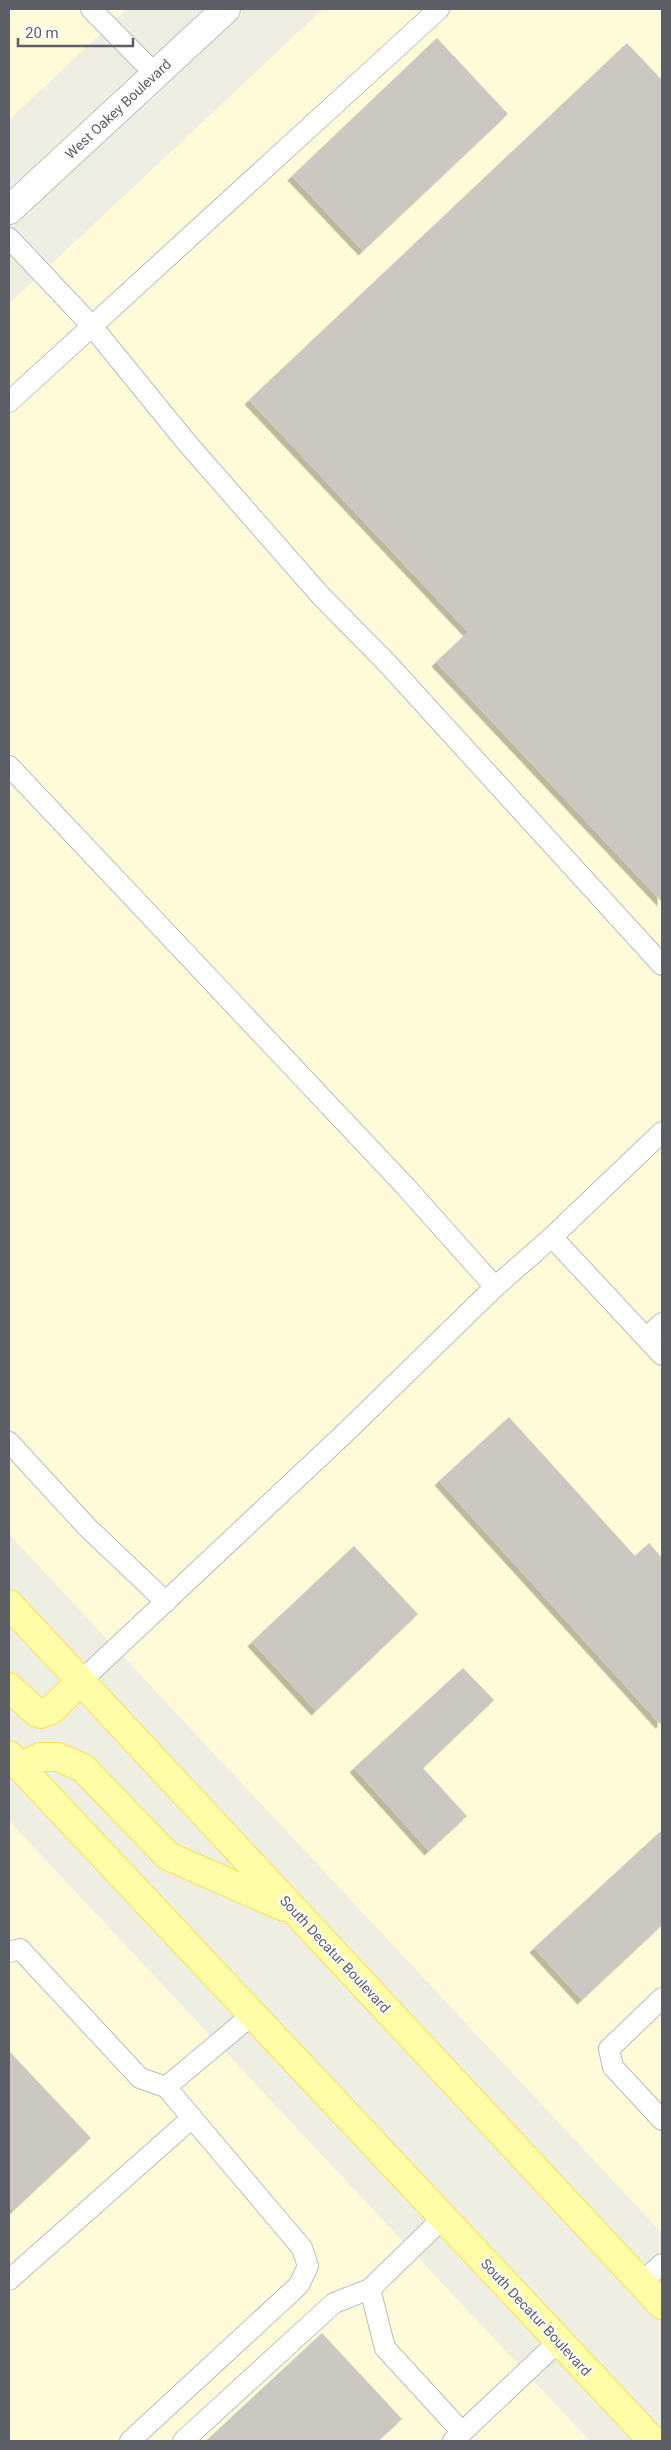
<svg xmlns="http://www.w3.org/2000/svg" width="671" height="2450" font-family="Roboto,sans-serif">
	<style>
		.commercial { fill: #fffbd8 }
		.building { fill: #cac8c0; filter: url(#shadow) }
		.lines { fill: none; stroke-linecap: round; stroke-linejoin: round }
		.lane-casing { stroke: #bbbcc3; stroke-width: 22 }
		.secondary-casing { stroke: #bcbec5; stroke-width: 30 }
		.primary-casing { stroke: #f7e054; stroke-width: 30 }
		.lane { stroke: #fff; stroke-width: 20 }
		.secondary { stroke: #fff; stroke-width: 28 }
		.primary { stroke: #fffda8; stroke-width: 28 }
		.labels { text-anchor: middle; stroke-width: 4; stroke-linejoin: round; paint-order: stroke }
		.street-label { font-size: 14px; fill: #5b5e65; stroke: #fff }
	</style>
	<defs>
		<filter id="shadow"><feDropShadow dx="-4.5" dy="4.5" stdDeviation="0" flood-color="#0004"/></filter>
	</defs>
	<rect width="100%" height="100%" fill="#efeee3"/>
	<g class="commercial">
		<polygon points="9,9 127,9 9,120"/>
		<polygon points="323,9 662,9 662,2233 9,1534 9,304"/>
		<polygon points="9,1821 590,2441 9,2441"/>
	</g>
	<g class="building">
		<polygon points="437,38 508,114 363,251 292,176"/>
		<polygon points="627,43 662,80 662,902 436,662 468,632 249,400"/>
		<polygon points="509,1417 635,1556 649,1543 662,1558 662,1722 660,1724 439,1481"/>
		<polygon points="354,1546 418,1614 316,1711 252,1642"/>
		<polygon points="463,1668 494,1700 423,1768 467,1816 429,1851 354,1768"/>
		<polygon points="662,1830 662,1925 582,2000 534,1948"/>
		<polygon points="9,2051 91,2138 13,2211 9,2206"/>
		<polygon points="322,2333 402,2419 378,2441 206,2441"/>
	</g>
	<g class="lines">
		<defs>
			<g id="lane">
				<polyline points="91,9 155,74"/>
				<polyline points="9,238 91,325 187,443 321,596 386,662 662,965"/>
				<polyline points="9,402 439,9"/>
				<polyline points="9,766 406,1187 495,1287"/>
				<polyline points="552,1237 662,1355"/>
				<polyline points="646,1338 662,1323"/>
				<polyline points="9,1442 87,1527 166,1602"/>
				<polyline points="81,1681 345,1433 495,1287 552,1237 662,1132"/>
				<polyline points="9,1952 20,1949 140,2078 166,2087 252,2015"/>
				<polyline points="662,1998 609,2049 613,2067 662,2120"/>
				<polyline points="443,2218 370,2289 385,2348 462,2432"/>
				<polyline points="9,2280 192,2118"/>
				<polyline points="641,2283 662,2264"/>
				<polyline points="130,2441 299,2285 308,2266 302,2248 166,2087"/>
				<polyline points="183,2441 334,2303 370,2289"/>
				<polyline points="453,2441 559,2341"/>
			</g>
			<polyline id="secondary" points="9,210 226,9"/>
			<g id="primary">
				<polyline points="9,1604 662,2305"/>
				<polyline points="9,1687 36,1712 41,1714 51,1710 81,1681"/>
				<polyline points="9,1755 653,2441"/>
				<polyline points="20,1767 40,1757 58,1757 83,1768 168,1856 284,1907"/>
			</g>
		</defs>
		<use href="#lane" class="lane-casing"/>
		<use href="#secondary" class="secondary-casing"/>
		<use href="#primary" class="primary-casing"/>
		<use href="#lane" class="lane"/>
		<use href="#secondary" class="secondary"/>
		<use href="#primary" class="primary"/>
	</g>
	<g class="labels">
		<g class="street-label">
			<text transform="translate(118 109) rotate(-43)" y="5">West Oakey Boulevard</text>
			<text transform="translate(335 1954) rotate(47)" y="5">South Decatur Boulevard</text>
			<text transform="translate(536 2317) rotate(47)" y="5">South Decatur Boulevard</text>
		</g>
	</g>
	<rect width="671" height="2450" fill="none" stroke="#5b5e65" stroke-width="20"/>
	<path d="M18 38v8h115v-8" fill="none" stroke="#5b5e65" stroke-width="2.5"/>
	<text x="25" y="38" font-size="15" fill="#5b5e65" stroke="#ffffff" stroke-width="4" paint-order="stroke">20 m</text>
</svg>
